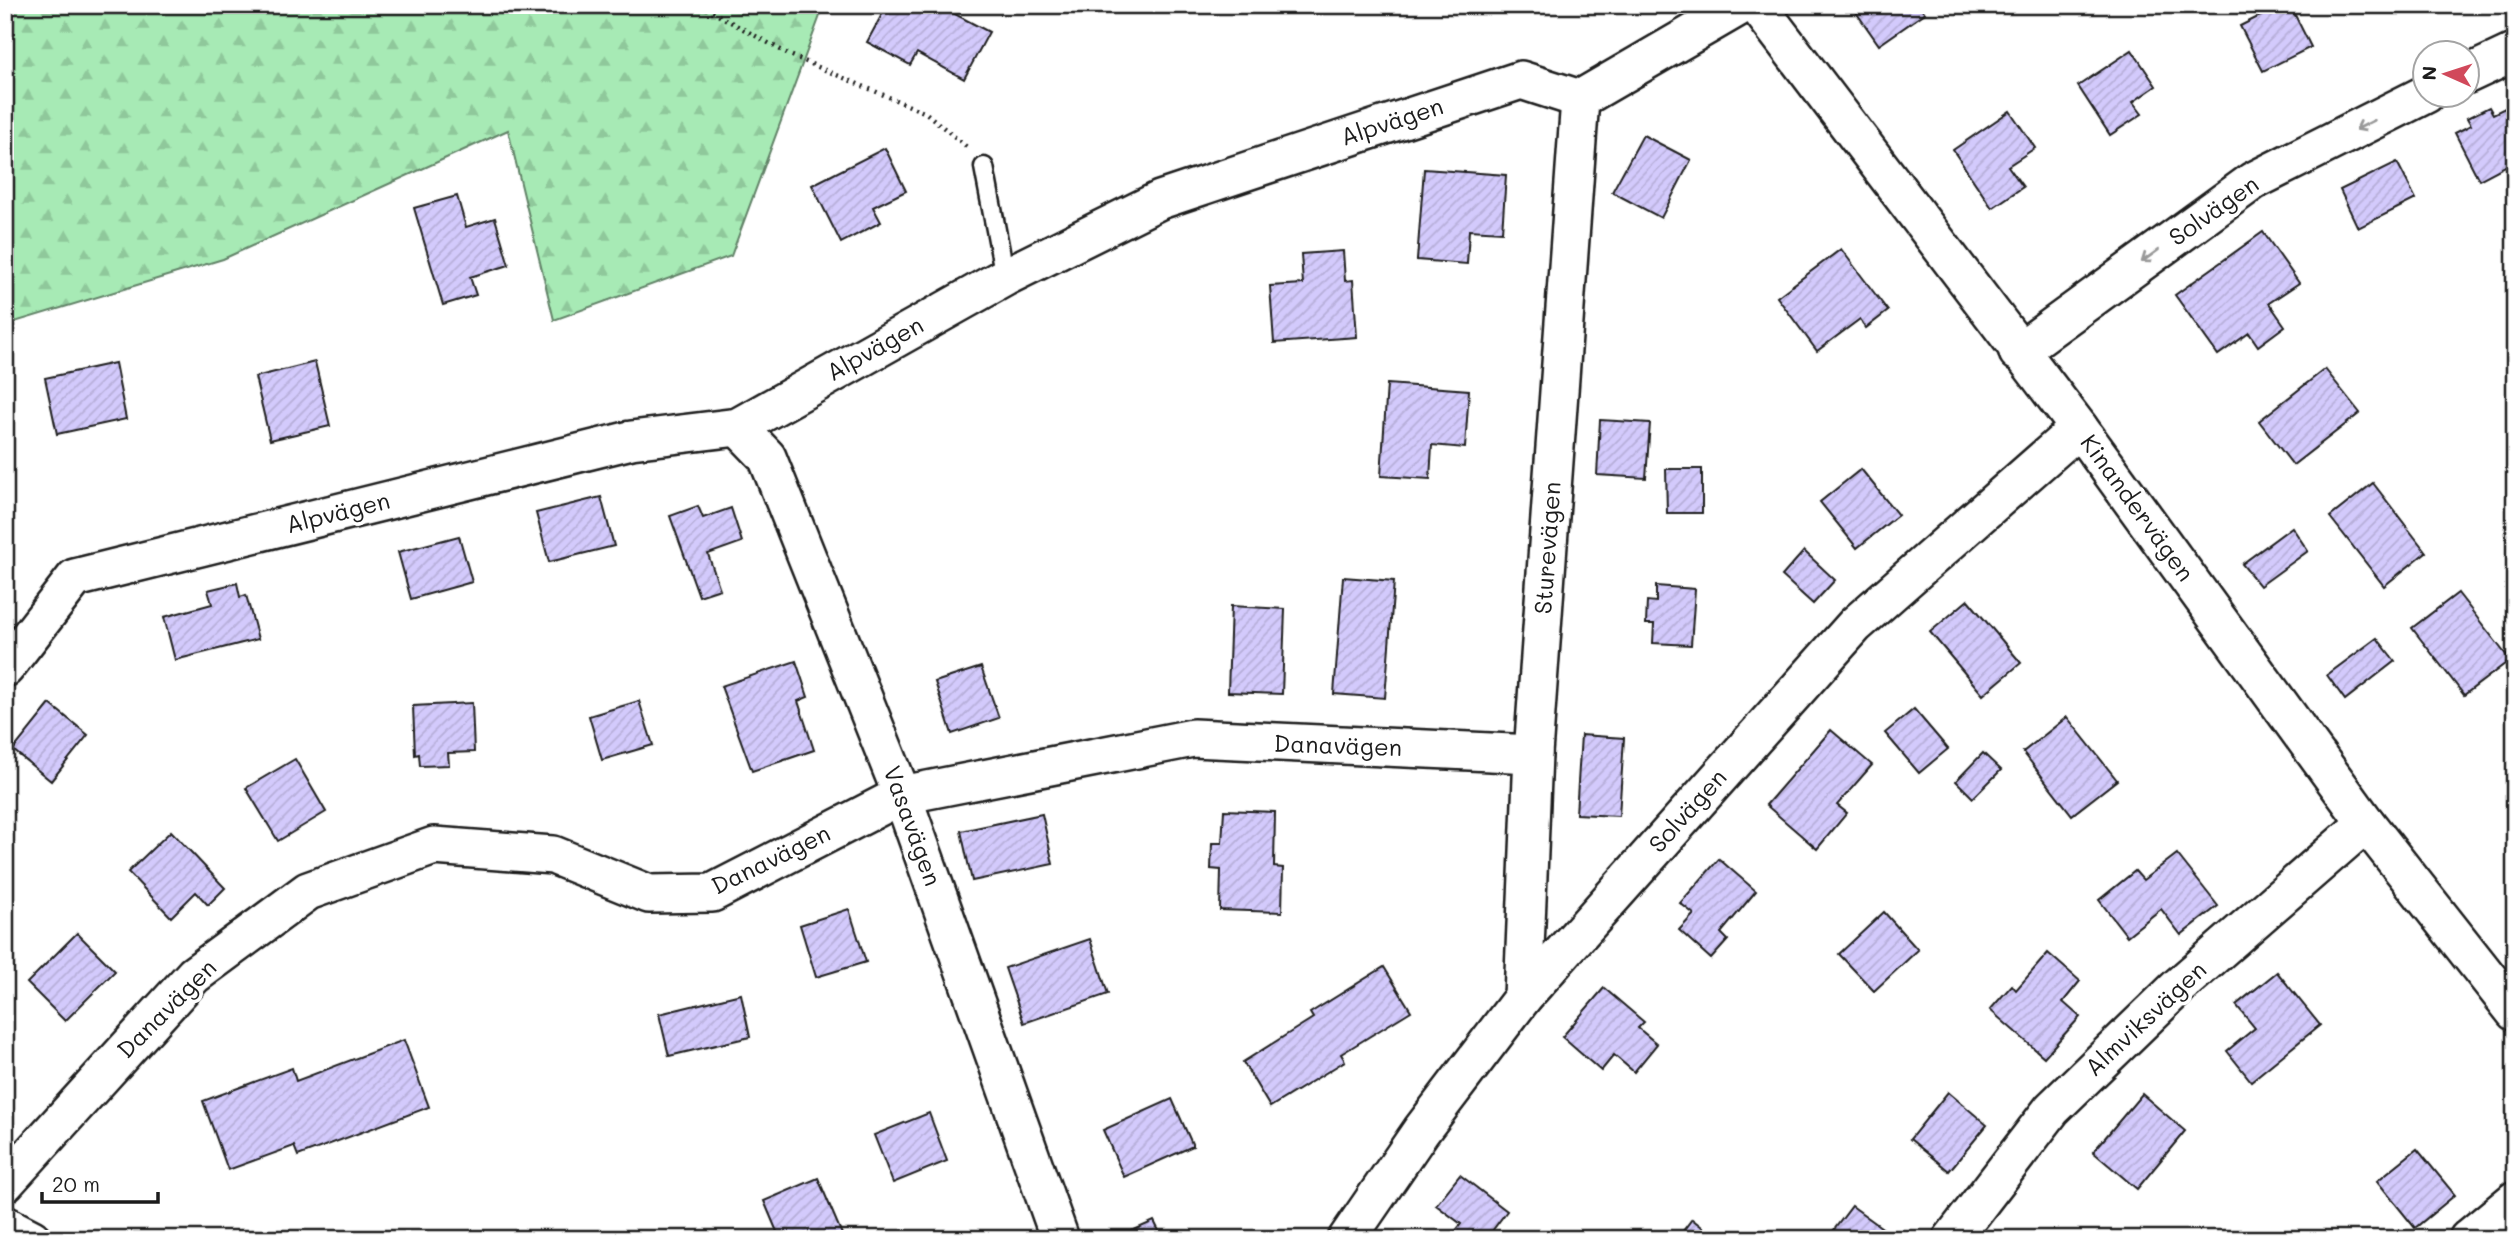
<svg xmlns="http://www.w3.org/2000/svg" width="2520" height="1244" font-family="Mali,sans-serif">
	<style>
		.forest { fill: url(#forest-firs); stroke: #628368; stroke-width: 2 }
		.building { fill: url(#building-hatch); stroke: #1c1c1c; stroke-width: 2 }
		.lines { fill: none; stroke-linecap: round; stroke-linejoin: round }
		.service-casing { stroke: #1c1c1c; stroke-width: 23 }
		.minor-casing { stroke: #1c1c1c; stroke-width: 42 }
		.path { stroke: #1c1c1c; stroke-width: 4.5; stroke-dasharray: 2 5; stroke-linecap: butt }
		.service { stroke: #fff; stroke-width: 18 }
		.minor { stroke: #fff; stroke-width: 37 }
		.oneway { stroke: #999 }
		.labels { text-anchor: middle; stroke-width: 7; stroke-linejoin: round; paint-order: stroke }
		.street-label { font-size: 24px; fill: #1c1c1c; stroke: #fff }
	</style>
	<defs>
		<pattern id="forest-firs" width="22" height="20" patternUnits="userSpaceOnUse" patternTransform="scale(1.75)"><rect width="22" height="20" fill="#a7eab5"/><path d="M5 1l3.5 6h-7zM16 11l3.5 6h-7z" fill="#8fc89b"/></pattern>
		<pattern id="building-hatch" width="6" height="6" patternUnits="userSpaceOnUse" patternTransform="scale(1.75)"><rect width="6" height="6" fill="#d3cafc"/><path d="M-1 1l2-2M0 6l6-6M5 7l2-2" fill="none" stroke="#b5add7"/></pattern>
	</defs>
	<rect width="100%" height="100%" fill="#fff"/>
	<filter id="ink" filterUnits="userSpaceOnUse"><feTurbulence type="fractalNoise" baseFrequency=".0143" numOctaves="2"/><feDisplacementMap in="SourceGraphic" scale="14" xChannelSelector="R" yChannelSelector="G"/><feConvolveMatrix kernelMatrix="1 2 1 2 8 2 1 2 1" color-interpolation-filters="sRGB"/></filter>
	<g filter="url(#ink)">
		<polygon class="forest" points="12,5 824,5 731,256 554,320 508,130 223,259 5,325 5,7"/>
		<g class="building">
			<polygon points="887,5 922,5 932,11 938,5 989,32 964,79 917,53 910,65 867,42"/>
			<polygon points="1851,5 1919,5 1925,13 1879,45"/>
			<polygon points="2282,5 2290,5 2311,47 2263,71 2240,26"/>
			<polygon points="2132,50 2156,86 2133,102 2142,114 2110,135 2078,86"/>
			<polygon points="2511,105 2515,112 2515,161 2479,180 2455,133 2471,125 2467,118 2489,107 2493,114"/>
			<polygon points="2010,111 2035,148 2008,166 2023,187 1992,208 1953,150"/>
			<polygon points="1643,135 1691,160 1661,218 1612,192"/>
			<polygon points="885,148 906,191 873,207 881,222 841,243 812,185"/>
			<polygon points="2397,162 2416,199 2358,228 2340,190"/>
			<polygon points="1424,169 1506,175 1502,232 1469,230 1467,264 1417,260"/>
			<polygon points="457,196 466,227 495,218 509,265 470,277 476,295 443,305 414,208"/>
			<polygon points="2263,232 2299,283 2269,303 2285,326 2258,346 2249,333 2218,355 2175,295"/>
			<polygon points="1841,249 1888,311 1866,328 1860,319 1817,351 1777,297"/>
			<polygon points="1343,251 1345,281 1353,280 1357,337 1274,343 1270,286 1303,284 1301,254"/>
			<polygon points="315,362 330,426 270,440 255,377"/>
			<polygon points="115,363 126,419 57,434 45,378"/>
			<polygon points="2325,369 2360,413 2293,465 2259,421"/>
			<polygon points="1387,384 1469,390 1465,448 1432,445 1430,479 1381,476"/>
			<polygon points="1600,420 1650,423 1646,478 1597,475"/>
			<polygon points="1666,469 1702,469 1702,513 1667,513"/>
			<polygon points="1861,469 1898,515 1857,548 1820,502"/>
			<polygon points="2373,483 2426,552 2384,586 2330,517"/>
			<polygon points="601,497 614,546 549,562 536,513"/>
			<polygon points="698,506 703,518 731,508 742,542 708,554 720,589 699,596 670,516"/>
			<polygon points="2292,527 2308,551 2260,586 2242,564"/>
			<polygon points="459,536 472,582 411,599 398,552"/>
			<polygon points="1804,551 1835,580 1813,604 1782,576"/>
			<polygon points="1343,577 1394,581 1385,698 1334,694"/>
			<polygon points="237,583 240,597 246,595 258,639 175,660 164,617 212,604 208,590"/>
			<polygon points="1656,586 1695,589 1691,645 1653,643 1654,624 1646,624 1647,601 1656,602"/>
			<polygon points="2458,593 2510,660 2464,695 2412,628"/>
			<polygon points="1968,600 2021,663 1983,695 1930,632"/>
			<polygon points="1231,606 1285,609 1282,694 1228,692"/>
			<polygon points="2377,638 2395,661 2345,700 2327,675"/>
			<polygon points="796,661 808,697 798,701 814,750 752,771 721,686"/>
			<polygon points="981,667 999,718 952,734 935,682"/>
			<polygon points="639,701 653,745 602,760 589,716"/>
			<polygon points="472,703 474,752 448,753 449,765 420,766 419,754 415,755 413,706"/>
			<polygon points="50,704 88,735 51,781 13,750"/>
			<polygon points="1914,709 1948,749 1919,773 1885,733"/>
			<polygon points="2067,717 2117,780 2072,815 2023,752"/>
			<polygon points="1831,730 1872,765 1837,805 1847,813 1817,849 1766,805"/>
			<polygon points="1581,735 1624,738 1619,816 1576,814"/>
			<polygon points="1983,753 2001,770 1973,798 1956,781"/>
			<polygon points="295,759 326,812 278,841 246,788"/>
			<polygon points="1224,810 1275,812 1274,867 1283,868 1282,912 1220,910 1221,870 1211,869 1212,843 1222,843"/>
			<polygon points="1042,814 1053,864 972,881 961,831"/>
			<polygon points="171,831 225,888 208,905 196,892 171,917 128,872"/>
			<polygon points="2177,854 2218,906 2181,935 2161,909 2127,936 2099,900 2135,871 2143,880"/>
			<polygon points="1719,859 1756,891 1721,933 1728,940 1711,959 1679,930 1694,914 1680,903"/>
			<polygon points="849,909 866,962 816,977 800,925"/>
			<polygon points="1884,912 1918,950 1874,991 1839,954"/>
			<polygon points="77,933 115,971 65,1021 27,983"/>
			<polygon points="1090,939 1108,994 1024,1023 1005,968"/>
			<polygon points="2048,953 2080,981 2063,1002 2080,1017 2044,1057 1990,1010 2012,985 2016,990"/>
			<polygon points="1384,967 1411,1011 1341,1054 1345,1061 1270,1107 1243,1062 1313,1018 1310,1013"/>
			<polygon points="2277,972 2320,1025 2251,1081 2227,1051 2255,1028 2236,1005"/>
			<polygon points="1604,988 1644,1022 1638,1028 1657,1044 1634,1072 1614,1055 1601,1071 1562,1037"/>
			<polygon points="741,994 750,1037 669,1056 659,1014"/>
			<polygon points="404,1040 429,1107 298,1156 294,1146 228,1170 203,1101 292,1068 296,1081"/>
			<polygon points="1948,1092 1987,1125 1949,1171 1910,1139"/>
			<polygon points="2142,1094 2185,1131 2137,1189 2093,1152"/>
			<polygon points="1172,1099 1193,1146 1124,1177 1103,1130"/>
			<polygon points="929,1113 947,1161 893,1183 874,1135"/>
			<polygon points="2417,1149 2455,1195 2415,1228 2377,1181"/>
			<polygon points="1460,1175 1507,1211 1486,1239 1477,1236 1462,1239 1454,1233 1461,1224 1436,1205"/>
			<polygon points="818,1178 844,1239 780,1239 764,1201"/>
			<polygon points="1852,1206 1896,1238 1896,1239 1827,1239"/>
			<polygon points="1692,1219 1717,1239 1677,1239"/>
			<polygon points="1154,1221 1163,1239 1114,1239"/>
		</g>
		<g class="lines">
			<defs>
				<polyline id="service" points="984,167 1005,277"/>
				<g id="minor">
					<polyline points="1757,5 2079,428 2366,823 2515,1012"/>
					<polyline points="2468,74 2515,52"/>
					<polyline points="2018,352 2253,181 2426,94"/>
					<polyline points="738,427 767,457 902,795 1060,1239"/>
					<polyline points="5,668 75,578 631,440 738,427 1005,277 1160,200 1521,80 1580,99 1742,5"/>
					<polyline points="1523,997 1533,754 1580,99"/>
					<polyline points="5,1183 194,975 308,891 434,846 553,855 649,894 712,893 902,795 1193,738 1533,754"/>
					<polyline points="5,1225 32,1239"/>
					<polyline points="1347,1239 1421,1131 1523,997 1855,625 2079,428"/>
					<polyline points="1952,1239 2052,1109 2179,986 2366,823"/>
					<polyline points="2468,1239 2515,1200"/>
				</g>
			</defs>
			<use href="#service" class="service-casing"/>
			<use href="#minor" class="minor-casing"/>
			<polyline class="path" points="700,5 790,55 926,113 968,148"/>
			<use href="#service" class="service"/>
			<use href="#minor" class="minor"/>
		</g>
		<defs><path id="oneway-shaft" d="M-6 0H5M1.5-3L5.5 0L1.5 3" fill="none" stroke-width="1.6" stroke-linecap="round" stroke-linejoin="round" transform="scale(1.75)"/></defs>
		<g class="oneway">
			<use href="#oneway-shaft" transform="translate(2365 125) rotate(153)"/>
			<use href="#oneway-shaft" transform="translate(2150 256) rotate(144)"/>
		</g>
	</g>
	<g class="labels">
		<g class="street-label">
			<text transform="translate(1392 122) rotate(-18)" y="8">Alpvägen</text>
			<text transform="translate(2214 211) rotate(-35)" y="8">Solvägen</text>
			<text transform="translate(875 349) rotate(-29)" y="8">Alpvägen</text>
			<text transform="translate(2137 508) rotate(54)" y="8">Kinandervägen</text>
			<text transform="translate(338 513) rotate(-14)" y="8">Alpvägen</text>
			<text transform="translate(1548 548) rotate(-86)" y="8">Sturevägen</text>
			<text transform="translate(1338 746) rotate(2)" y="8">Danavägen</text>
			<text transform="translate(1688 811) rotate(-48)" y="8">Solvägen</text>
			<text transform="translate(912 826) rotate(70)" y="8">Vasavägen</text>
			<text transform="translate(771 860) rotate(-26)" y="8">Danavägen</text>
			<text transform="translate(167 1009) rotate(-45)" y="8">Danavägen</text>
			<text transform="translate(2146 1019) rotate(-43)" y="8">Almviksvägen</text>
		</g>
	</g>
	<rect width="2520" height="1244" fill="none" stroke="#fff" stroke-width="28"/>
	<rect x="14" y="14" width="2492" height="1216" fill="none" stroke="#1c1c1c" stroke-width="2.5" filter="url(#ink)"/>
	<g transform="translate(2446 74) rotate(273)"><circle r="33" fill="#ffffff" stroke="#a4a4a4" stroke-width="2"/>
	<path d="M0-5L12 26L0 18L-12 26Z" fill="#d1495b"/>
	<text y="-10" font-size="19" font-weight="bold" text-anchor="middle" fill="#1c1c1c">N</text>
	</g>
	<path d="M42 1192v10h116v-10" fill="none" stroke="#1c1c1c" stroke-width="3.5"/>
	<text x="52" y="1192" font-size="21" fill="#1c1c1c" stroke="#ffffff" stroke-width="5" paint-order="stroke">20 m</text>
</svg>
